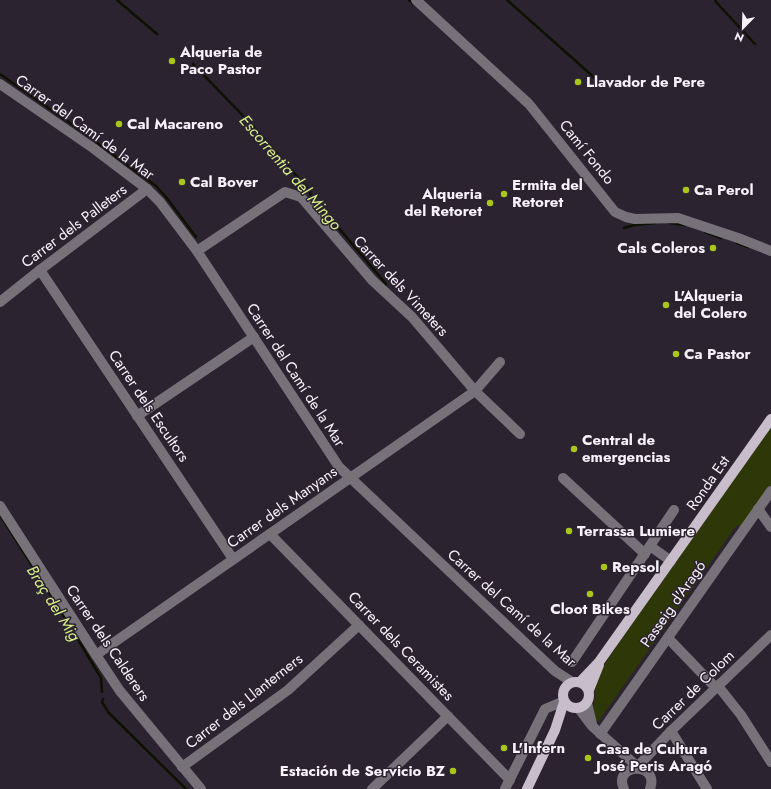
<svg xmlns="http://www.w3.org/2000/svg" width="771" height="789" font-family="Jost,sans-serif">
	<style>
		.green { fill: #2e3708 }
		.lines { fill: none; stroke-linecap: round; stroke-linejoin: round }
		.stream { stroke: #0d1100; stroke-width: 2.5 }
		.minor { stroke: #777279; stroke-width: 10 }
		.major { stroke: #c7bdcb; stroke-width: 10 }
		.poi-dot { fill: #a9c71b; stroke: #2c2330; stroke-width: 1.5 }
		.labels { text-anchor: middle; stroke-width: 3; stroke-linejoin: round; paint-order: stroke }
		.poi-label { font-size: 15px; font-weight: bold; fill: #f8f2fb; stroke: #2c2330; text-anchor: start }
		.street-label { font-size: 15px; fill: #f8f2fb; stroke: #2c2330 }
		.water-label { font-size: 16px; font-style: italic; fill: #d5ee88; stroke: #2c2330 }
	</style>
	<rect width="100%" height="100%" fill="#2c2330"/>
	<polygon class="green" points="771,426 771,486 741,528 737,525 598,722 593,718 596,680 609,657 700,525"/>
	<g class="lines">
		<g class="stream">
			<polyline points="117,0 157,34"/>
			<polyline points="409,0 414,4"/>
			<polyline points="507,0 597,80"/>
			<polyline points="715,0 716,2 755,44"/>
			<polyline points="193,64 251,124 310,191 310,194 386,284"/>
			<polyline points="0,74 90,137"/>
			<polyline points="96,142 156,186 166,197 196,237"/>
			<polyline points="670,223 685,225"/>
			<polyline points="624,228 634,225 655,223"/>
			<polyline points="705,232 721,238"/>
			<polyline points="737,243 748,247"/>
			<polyline points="0,515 67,621 101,678 102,692"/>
			<polyline points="103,699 102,702 108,712 186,789"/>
		</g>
		<g class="minor">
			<polyline points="416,0 529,104 615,212 626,217 635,219 678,218 738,238 771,251"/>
			<polyline points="0,84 93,148 147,189 160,202 197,251 339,467 555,671 572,682"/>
			<polyline points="197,251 285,192 301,197 372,280 412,317 475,391 520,434"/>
			<polyline points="40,270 233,559"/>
			<polyline points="0,302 40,270 147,189"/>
			<polyline points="137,416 254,337"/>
			<polyline points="563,478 645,554"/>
			<polyline points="0,506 96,655 120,691 201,789"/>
			<polyline points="758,509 771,527"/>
			<polyline points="270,534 510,780"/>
			<polyline points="650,546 671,561"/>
			<polyline points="668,638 716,688"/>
			<polyline points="96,655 475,391 500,362"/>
			<polyline points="572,662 674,510"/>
			<polyline points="718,686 741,715 771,762"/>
			<polyline points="587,703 592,724"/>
			<polyline points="579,709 592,726 639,768"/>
			<polyline points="671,731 707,789"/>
			<polyline points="600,734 771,491"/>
			<polyline points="182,767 288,690 359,625"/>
			<polyline points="640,769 641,763 671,731 771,635"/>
			<polyline points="372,789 448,716"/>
			<polyline points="505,789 545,709 564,701"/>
			<path d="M 624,789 C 612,763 660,761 650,789"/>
		</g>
		<g class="major">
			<circle cx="576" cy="695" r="13"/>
			<polyline points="580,682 599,662 771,419"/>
			<polyline points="589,690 599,665"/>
			<polyline points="527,789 555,730 564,702"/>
		</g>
	</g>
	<g class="poi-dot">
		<circle cx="172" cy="61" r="4"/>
		<circle cx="578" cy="82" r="4"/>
		<circle cx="119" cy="124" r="4"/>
		<circle cx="182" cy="182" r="4"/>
		<circle cx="686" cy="190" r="4"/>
		<circle cx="504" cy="194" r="4"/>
		<circle cx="490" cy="203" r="4"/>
		<circle cx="713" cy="248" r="4"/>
		<circle cx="666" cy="305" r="4"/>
		<circle cx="676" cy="354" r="4"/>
		<circle cx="574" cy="449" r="4"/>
		<circle cx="569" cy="531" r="4"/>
		<circle cx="604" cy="567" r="4"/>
		<circle cx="590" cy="594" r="4"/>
		<circle cx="504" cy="748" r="4"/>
		<circle cx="588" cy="758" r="4"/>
		<circle cx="453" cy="771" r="4"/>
	</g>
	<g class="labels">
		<g class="poi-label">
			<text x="180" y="57">Alqueria de<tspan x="180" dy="17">Paco Pastor</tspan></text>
			<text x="586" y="87">Llavador de Pere</text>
			<text x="127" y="129">Cal Macareno</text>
			<text x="190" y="187">Cal Bover</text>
			<text x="512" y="190">Ermita del<tspan x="512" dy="17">Retoret</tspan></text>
			<text x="694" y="195">Ca Perol</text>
			<text x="482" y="199" text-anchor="end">Alqueria<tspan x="482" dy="17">del Retoret</tspan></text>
			<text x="705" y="253" text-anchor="end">Cals Coleros</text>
			<text x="674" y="301">L'Alqueria<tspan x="674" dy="17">del Colero</tspan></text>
			<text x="684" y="359">Ca Pastor</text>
			<text x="582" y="445">Central de<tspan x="582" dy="17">emergencias</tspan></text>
			<text x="577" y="536">Terrassa Lumiere</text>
			<text x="612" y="572">Repsol</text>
			<text x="590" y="614" text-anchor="middle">Cloot Bikes</text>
			<text x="512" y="753">L'Infern</text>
			<text x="596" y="754">Casa de Cultura<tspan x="596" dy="17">José Peris Aragó</tspan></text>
			<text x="445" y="776" text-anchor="end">Estación de Servicio BZ</text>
		</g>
		<g class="street-label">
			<text transform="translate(85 127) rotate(36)" y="5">Carrer del Camí de la Mar</text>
			<text transform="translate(587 152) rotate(51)" y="5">Camí Fondo</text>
			<text transform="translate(74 226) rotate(-37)" y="5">Carrer dels Palleters</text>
			<text transform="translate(401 286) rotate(47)" y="5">Carrer dels Vimeters</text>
			<text transform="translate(296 375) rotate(57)" y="5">Carrer del Camí de la Mar</text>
			<text transform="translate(149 406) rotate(56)" y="5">Carrer dels Escultors</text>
			<text transform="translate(708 483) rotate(-55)" y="5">Ronda Est</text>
			<text transform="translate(282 507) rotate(-35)" y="5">Carrer dels Manyans</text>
			<text transform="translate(673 604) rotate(-55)" y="5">Passeig d'Aragó</text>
			<text transform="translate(512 608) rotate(42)" y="5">Carrer del Camí de la Mar</text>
			<text transform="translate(108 643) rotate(56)" y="5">Carrer dels Calderers</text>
			<text transform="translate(401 646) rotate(46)" y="5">Carrer dels Ceramistes</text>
			<text transform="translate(693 690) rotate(-44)" y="5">Carrer de Colom</text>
			<text transform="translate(244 701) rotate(-38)" y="5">Carrer dels Llanterners</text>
		</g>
		<g class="water-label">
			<text transform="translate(291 172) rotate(49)" y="6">Escorrentia del Mingo</text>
			<text transform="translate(54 603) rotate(58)" y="6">Braç del Mig</text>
		</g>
	</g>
	<g transform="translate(743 28) rotate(203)" stroke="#2c2330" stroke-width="3" paint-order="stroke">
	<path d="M0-3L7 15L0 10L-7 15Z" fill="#f8f2fb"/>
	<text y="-6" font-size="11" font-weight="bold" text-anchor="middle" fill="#f8f2fb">N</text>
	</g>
</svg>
